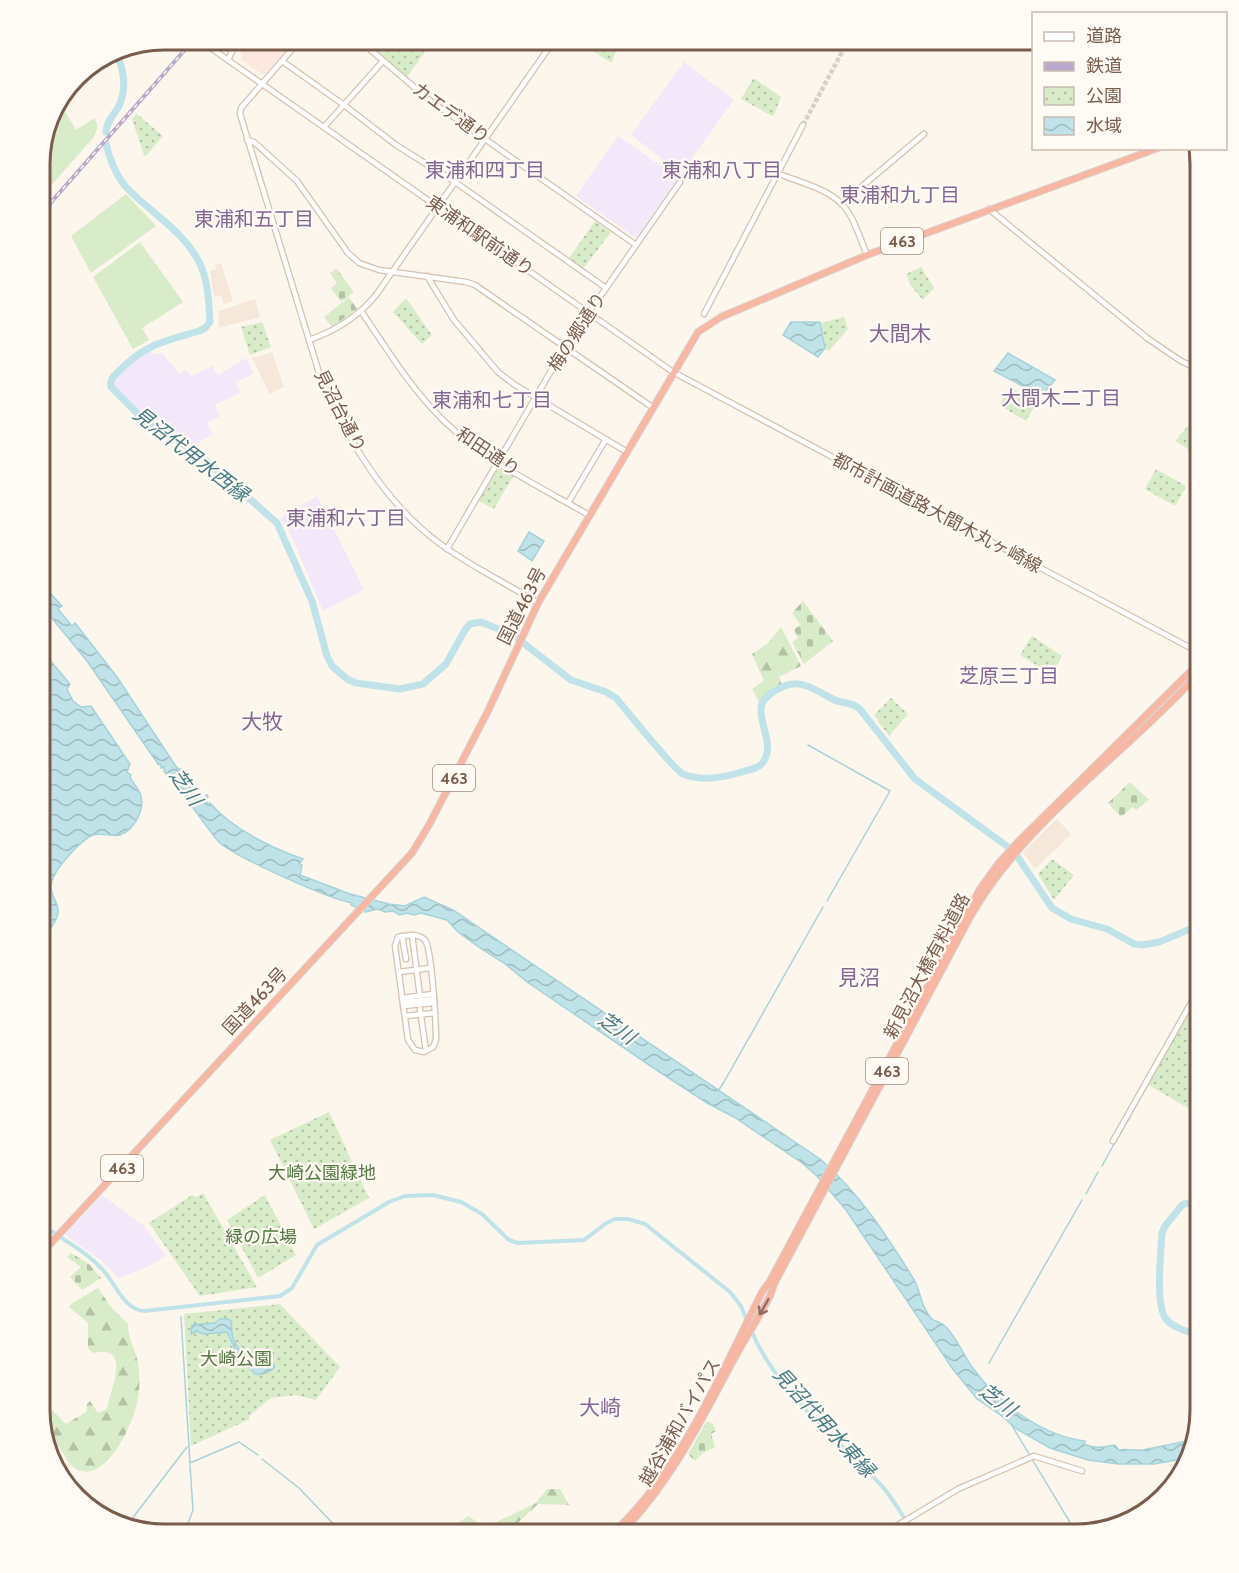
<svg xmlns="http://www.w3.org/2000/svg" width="1239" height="1573" font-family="Cabin,'Noto Sans JP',sans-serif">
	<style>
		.residential { fill: #f5e8da }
		.commercial { fill: #fde8e0 }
		.education { fill: #f3e8fa }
		.grass { fill: #d8ecc9 }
		.forest { fill: url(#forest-firs) }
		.cemetery { fill: url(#cemetery-stones) }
		.park { fill: url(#park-dots) }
		.water { fill: url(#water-waves); stroke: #a5d3da; stroke-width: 1.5 }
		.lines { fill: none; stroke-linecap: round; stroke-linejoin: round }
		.stream { stroke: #a5d3da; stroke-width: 1.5 }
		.canal { stroke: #bfe3e8; stroke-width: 4 }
		.river { stroke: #bfe3e8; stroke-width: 7 }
		.secondary-tunnel { stroke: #dcd0c4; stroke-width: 4.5; stroke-dasharray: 4.5 2; stroke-linecap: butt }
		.secondary-casing { stroke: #d6c0b0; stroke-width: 7 }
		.highway-casing { stroke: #dad1cd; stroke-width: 8 }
		.secondary { stroke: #fff; stroke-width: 4.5 }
		.highway { stroke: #f7b7a3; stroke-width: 6 }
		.rail-casing { stroke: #b9a8c9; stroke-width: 4 }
		.rail { stroke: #fffaf3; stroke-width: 1.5; stroke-dasharray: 4.5; stroke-linecap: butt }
		.oneway { stroke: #936e5e }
		.labels { text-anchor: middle; stroke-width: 4.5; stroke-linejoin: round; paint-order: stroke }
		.shield { fill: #fffaf3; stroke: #a28b7f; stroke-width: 1.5 }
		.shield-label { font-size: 16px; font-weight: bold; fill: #7a5c4d }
		.street-label { font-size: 18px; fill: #7a5c4d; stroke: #fffaf3 }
		.park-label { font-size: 18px; fill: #537a41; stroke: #fffaf3 }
		.neighbourhood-label { font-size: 20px; fill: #846695; stroke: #fffaf3 }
		.water-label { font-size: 20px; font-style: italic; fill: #437c86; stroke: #fffaf3 }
		.quarter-label { font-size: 21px; fill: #846695; stroke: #fffaf3 }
		.rim { fill: none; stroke: #7a5c4d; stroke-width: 3 }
	</style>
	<defs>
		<pattern id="forest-firs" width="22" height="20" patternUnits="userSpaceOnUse" patternTransform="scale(1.5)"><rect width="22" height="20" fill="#d8ecc9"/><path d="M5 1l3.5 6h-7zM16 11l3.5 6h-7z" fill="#b4c2a5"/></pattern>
		<pattern id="cemetery-stones" width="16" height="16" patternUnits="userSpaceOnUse" patternTransform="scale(1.5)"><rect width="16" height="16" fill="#d8ecc9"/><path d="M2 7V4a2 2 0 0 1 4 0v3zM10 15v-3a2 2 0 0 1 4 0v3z" fill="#b4c2a5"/></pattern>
		<pattern id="park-dots" width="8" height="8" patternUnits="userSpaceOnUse" patternTransform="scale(1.5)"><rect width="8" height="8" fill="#d8ecc9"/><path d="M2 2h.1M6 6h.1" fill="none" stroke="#b4c2a5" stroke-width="1.8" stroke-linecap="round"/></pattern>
		<pattern id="water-waves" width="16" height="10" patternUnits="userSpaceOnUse" patternTransform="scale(1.5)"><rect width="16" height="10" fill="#bfe3e8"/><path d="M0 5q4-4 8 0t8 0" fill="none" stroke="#a0bbbe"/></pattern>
	</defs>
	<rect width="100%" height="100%" fill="#fdf6ec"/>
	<g class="residential">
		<polygon points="221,263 233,301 224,304 221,296 214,297 210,271 216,269 215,265"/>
		<polygon points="255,299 260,317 219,328 218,311"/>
		<polygon points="272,352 284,387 270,394 252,358"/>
		<polygon points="1057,819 1071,834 1035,869 1023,852"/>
	</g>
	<polygon class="commercial" points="265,39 285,52 265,74 262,74 242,60 240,49 245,40 258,48"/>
	<g class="education">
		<polygon points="684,62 734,100 681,173 631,135"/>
		<polygon points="618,136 678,178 636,238 576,196"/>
		<polygon points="150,349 152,353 163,354 179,374 185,370 192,376 212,366 218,375 246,358 254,374 236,382 240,393 215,405 220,416 207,423 212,434 193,446 134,408 114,388 113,381 117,376 129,364"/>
		<polygon points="317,496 364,590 323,611 288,528 280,518"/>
		<polygon points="102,1195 144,1226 165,1255 164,1257 150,1266 119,1278 102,1261 65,1235"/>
	</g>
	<g class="grass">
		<path d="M 58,100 L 76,130 L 93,119 L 95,119 L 98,127 L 93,138 L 47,190 C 45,186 41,181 40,177 C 34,160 48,114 58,100 Z"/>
		<polygon points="126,194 156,226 91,273 71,236"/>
		<polygon points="140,242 183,302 142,328 149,340 133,349 93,277"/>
	</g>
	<g class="forest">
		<polygon points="781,627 801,666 779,677 782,685 769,692 759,702 752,689 764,681 752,654 767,644"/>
		<path d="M 98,1288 L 111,1307 L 128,1324 C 128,1338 132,1342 136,1355 C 142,1374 140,1401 132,1419 C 125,1438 102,1483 76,1469 C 69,1465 64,1454 59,1447 C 49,1434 41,1423 39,1406 L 50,1408 L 66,1424 L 86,1412 L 87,1404 L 90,1401 L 98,1413 L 107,1409 C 110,1391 133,1343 93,1353 L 88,1348 L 88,1323 L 69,1307 L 71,1304 Z"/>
		<polygon points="547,1489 560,1489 569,1505 538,1504 509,1531 511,1534 438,1534 469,1516 484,1528 536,1503"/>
	</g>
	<g class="cemetery">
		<polygon points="336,268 354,292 341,302 331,288 337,283 330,273"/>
		<polygon points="349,297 357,309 332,327 324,317"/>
		<polygon points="803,601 833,641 804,664 792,642 798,638 794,630 800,624 792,613"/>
		<polygon points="1130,782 1149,800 1136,810 1133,807 1121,817 1108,803"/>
		<polygon points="71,1253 89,1264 101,1278 82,1290 70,1277 81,1267 67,1257"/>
		<polygon points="707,1421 713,1424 716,1431 711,1434 715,1447 703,1453 695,1461 688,1454"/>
	</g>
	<g class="park">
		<polygon points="364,39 434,39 407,77"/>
		<polygon points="590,39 608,39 617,46 612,63 586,47"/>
		<polygon points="753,79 755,79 781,97 774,115 772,116 741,99"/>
		<polygon points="137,114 163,136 146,156 144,155 132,119"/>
		<polygon points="595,221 611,232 583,269 569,258"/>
		<polygon points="921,267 934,288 923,300 911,286 906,274"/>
		<polygon points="406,298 432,335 422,344 393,312"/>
		<polygon points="844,317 848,329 829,351 826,349 821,323"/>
		<polygon points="262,322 271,347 250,355 241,327"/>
		<polygon points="1010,387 1037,402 1026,421 999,405"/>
		<polygon points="1200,412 1200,455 1199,456 1175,441"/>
		<polygon points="501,467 514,475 494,509 479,501 498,468"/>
		<polygon points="1156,469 1186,486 1175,506 1145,489"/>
		<polygon points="1032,636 1062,656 1052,674 1050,674 1020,655"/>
		<polygon points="891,698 908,714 889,736 874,715"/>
		<polygon points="1052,859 1074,875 1054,900 1038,874"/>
		<polygon points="1200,991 1200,1115 1147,1084"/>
		<polygon points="329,1112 369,1198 314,1229 270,1140"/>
		<polygon points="203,1193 257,1287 200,1296 149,1223 192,1195 196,1197"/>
		<polygon points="265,1195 296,1255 258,1278 227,1220"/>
		<polygon points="280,1304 340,1367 316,1400 296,1395 271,1398 249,1416 250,1419 191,1446 184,1314"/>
	</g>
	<g class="water">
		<polygon points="791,322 820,322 825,348 818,357 783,335"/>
		<polygon points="1008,353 1055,380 1041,396 994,371"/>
		<polygon points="529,532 544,541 532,561 518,551"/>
		<path d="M 39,581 L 62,606 L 58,609 L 72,626 L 75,623 L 117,677 L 177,768 L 182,769 C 181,782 194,791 203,798 L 207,795 L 208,797 L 205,799 L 208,804 L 210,803 C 232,829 272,848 303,859 L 299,864 L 302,865 L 300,875 L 350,894 L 389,904 L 405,906 L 424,897 L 453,910 L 820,1159 C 858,1191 887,1236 913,1278 C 921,1291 921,1308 932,1319 C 936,1322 942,1323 944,1325 C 953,1332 965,1357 972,1367 C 997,1402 1042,1436 1085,1441 L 1084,1444 C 1094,1449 1104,1447 1115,1445 L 1119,1450 C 1126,1448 1134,1451 1143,1450 C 1159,1447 1176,1443 1192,1440 L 1187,1458 L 1154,1464 L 1119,1464 L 1088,1460 L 1050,1448 L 1015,1428 L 1002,1416 L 977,1399 L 952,1368 L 846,1210 L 817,1176 L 802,1163 L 734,1117 L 707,1103 L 658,1071 L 527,982 L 504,963 L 480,948 L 458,932 L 447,920 L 421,913 L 414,915 L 407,913 L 400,915 L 393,911 L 385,912 L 378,909 L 365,912 L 365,910 L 351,905 L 352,903 C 329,899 235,857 219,842 C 214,837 180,791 178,783 L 173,782 L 164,771 L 164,767 L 161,768 L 161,765 L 158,764 L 87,661 L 42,606 L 39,607 Z"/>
		<path d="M 39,647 L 70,684 L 67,689 L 73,701 L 81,707 L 91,706 L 130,764 L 127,772 L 131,775 L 130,777 C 133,783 137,787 140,793 C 146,807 135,830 120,835 C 112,837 102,832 93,835 C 81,840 61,863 55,874 C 44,893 60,901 58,913 C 57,921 51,927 47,934 L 41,933 L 39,935 L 39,850 L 44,839 L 39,838 Z"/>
		<path d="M 220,1319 L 228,1319 L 231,1321 C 232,1329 231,1340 238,1348 C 244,1355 250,1357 252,1367 L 255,1367 L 265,1360 L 271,1361 L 275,1367 C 268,1373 265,1375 255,1374 L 249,1367 L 245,1356 L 235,1349 L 227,1332 L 204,1334 L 196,1331 L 191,1334 L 192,1325 L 215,1323 Z"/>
	</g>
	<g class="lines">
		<g class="stream">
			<polyline points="808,745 890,791 827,901"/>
			<polyline points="718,1091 724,1082 823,907"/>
			<polyline points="1133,1111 1200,992"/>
			<polyline points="1117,1139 1130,1117"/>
			<polyline points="1102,1166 1114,1144"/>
			<polyline points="1086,1194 1098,1172"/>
			<polyline points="181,1309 181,1307"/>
			<polyline points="181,1317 190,1463 239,1442 258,1455"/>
			<polyline points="989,1363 1082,1200"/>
			<polyline points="1011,1424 1077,1534"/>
			<polyline points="262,1459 299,1488 343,1534"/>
			<polyline points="128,1524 187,1447"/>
			<polyline points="184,1534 193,1510 190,1465"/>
		</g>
		<g class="canal">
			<path d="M 39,1223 C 60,1238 86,1251 103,1270 C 116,1284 123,1309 144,1311 L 280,1296 L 292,1288 L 317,1245 L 389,1202 L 405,1196 L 433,1195 L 461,1202 L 482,1214 L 509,1240 L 518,1243 L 584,1240 L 605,1224 L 615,1219 L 628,1219 L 645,1224 L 730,1292 L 741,1306 L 747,1321"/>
			<path d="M 751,1330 C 777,1392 835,1437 881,1485 C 894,1499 903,1518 915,1534"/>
		</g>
		<g class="river">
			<path d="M 106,132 C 106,122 114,115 119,106 C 128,86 124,68 114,50"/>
			<path d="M 106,144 C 109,157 116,175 125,186 C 149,212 183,230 199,262 C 208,279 209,303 210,322 L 205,328 L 199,331 C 166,341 148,343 122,368 C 116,374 109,378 111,387 L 137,413 L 202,457 L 277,523 L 312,601 L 327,656 L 332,666 L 347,679 L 356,683 L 400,689 L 423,684 L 446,664 L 465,630 L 470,624 L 481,622 L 513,635 L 571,680 L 606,692 L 616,698 C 627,711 673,769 683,774 C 700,781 721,778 738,773 C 747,770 761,769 765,759 C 773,742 760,726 761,709 C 761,695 787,682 799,684 C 813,686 825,696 837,701 C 845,703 851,703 859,708 L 915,779 L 1008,847"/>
			<polyline points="1017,856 1052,908 1071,919 1107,929 1134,944 1142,945 1159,942 1200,925"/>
			<path d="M 1200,1336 C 1189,1332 1173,1328 1166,1319 C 1155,1305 1161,1252 1162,1233 L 1165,1226 L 1182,1205 C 1190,1201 1196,1204 1200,1211"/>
		</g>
		<polyline class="secondary-tunnel" points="803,125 849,39"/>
		<defs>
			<g id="secondary">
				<polyline points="198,39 673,372 1200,653"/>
				<polyline points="224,39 231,44 233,49 228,60"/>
				<path d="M 301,39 L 241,108 L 240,114 L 320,376 C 346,437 385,503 439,543 C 470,566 506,583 538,603"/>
				<polyline points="358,39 428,99 636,245"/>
				<polyline points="282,61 344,105 396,145 455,182 606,288"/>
				<polyline points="324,127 383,61"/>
				<polyline points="247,140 254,142 297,181 348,253 359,263 379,270 466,282 475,285 652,407"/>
				<path d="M 779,174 C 799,182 826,188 842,204 C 854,217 860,238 867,255"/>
				<polyline points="841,204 924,134"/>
				<polyline points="989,209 1147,338 1181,361 1200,370"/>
				<polyline points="427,276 454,320 498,372 515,385 627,452"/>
				<path d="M 361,311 C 387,349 411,389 444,421 C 484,460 540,487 589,515"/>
				<polyline points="704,314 803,125"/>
				<path d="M 309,340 C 335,331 358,317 376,295 L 555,39"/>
				<polyline points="568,503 606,439"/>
				<polyline points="447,549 565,347 680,182"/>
				<path d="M 411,935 C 416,935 421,936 425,940 C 432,949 436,1025 436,1040 L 433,1047 L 424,1052 L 415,1050 L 408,1040 L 395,946 L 398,937 Z"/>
				<polyline points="412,935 420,996"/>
				<polyline points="402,936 406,959"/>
				<polyline points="399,972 430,968"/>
				<polyline points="402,998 433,994"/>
				<polyline points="403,1002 434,999"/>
				<polyline points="403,1006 434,1003"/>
				<polyline points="420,1009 426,1051"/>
				<polyline points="405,1016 435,1013"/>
				<polyline points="1113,1141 1200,987"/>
				<polyline points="883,1534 958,1489 1034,1456 1082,1471"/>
			</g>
			<g id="highway">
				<polyline points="39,1256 412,853 429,825 488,711 538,603 698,332 721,317 867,255 1158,148"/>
				<path d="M 612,1534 C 682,1469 720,1375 762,1292 L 770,1281 L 980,889 L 998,864 L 1018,842 L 1200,662"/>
				<path d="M 620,1534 C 667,1487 696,1430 727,1372 C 740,1347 756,1322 770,1296 L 774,1284 L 970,917 C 1026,819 1125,755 1200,672"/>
			</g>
		</defs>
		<use href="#secondary" class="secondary-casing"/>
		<use href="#highway" class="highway-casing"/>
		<use href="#secondary" class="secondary"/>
		<use href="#highway" class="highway"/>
		<defs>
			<polyline id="rail" points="39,216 190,44"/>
		</defs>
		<use href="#rail" class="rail-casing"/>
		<use href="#rail" class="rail"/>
	</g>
	<defs><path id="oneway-shaft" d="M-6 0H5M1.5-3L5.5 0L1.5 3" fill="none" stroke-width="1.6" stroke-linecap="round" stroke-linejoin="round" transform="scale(1.5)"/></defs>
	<use class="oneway" href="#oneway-shaft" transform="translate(764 1307) rotate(119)"/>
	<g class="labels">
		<g class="shield">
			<rect x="881" y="228" width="42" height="26" rx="4.5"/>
			<rect x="433" y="765" width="42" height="26" rx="4.5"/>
			<rect x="866" y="1058" width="42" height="26" rx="4.5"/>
			<rect x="101" y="1155" width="42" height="26" rx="4.5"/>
		</g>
		<g class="shield-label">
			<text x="902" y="247">463</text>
			<text x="454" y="784">463</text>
			<text x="887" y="1077">463</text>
			<text x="122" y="1174">463</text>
		</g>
		<g class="street-label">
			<text transform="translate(451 113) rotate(36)" y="6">カエデ通り</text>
			<text transform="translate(480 236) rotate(35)" y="6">東浦和駅前通り</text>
			<text transform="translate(577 332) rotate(-57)" y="6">梅の郷通り</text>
			<text transform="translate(340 411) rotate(63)" y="6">見沼台通り</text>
			<text transform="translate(488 452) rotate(34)" y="6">和田通り</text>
			<text transform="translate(937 513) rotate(28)" y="6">都市計画道路大間木丸ヶ崎線</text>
			<text transform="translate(522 606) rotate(-63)" y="6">国道463号</text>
			<text transform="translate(927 966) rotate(-62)" y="6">新見沼大橋有料道路</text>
			<text transform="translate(255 1001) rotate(-47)" y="6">国道463号</text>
			<text transform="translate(680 1422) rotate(-60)" y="6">越谷浦和バイパス</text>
		</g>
		<g class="park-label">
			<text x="322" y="1179">大崎公園緑地</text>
			<text x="261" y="1243">緑の広場</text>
			<text x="236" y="1365">大崎公園</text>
		</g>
		<g class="neighbourhood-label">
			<text x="485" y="177">東浦和四丁目</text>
			<text x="722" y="177">東浦和八丁目</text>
			<text x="900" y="202">東浦和九丁目</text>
			<text x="254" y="226">東浦和五丁目</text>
			<text x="1061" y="405">大間木二丁目</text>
			<text x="492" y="407">東浦和七丁目</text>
			<text x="346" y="525">東浦和六丁目</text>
			<text x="1009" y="683">芝原三丁目</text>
		</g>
		<g class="water-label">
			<text transform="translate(191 454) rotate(38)" y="7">見沼代用水西縁</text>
			<text transform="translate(186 787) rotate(55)" y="7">芝川</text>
			<text transform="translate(617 1028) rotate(35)" y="7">芝川</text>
			<text transform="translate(998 1400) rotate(37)" y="7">芝川</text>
			<text transform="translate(824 1422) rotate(48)" y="7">見沼代用水東縁</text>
		</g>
		<g class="quarter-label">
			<text x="900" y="341">大間木</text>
			<text x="262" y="729">大牧</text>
			<text x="859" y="985">見沼</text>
			<text x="600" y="1415">大崎</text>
		</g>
	</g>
	<path d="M0 0H1239V1573H0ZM164 50H1076A114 114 0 0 1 1190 164V1410A114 114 0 0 1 1076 1524H164A114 114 0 0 1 50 1410V164A114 114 0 0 1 164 50Z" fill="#fffaf3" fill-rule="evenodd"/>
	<path class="rim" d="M164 50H1076A114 114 0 0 1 1190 164V1410A114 114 0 0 1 1076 1524H164A114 114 0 0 1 50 1410V164A114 114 0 0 1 164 50Z"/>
	<rect x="1032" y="12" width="195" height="138" fill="#fffaf3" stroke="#cabbb1" stroke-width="1.5"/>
	<rect x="1044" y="32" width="30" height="9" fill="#ffffff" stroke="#cabbb1" stroke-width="1.5"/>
	<text x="1086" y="42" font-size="18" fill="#7a5c4d">道路</text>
	<rect x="1044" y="62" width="30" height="9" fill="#b9a8c9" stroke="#cabbb1" stroke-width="1.5"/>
	<text x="1086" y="72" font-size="18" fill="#7a5c4d">鉄道</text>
	<rect x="1044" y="87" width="30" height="18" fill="url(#park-dots)" stroke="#cabbb1" stroke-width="1.5"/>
	<text x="1086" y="102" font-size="18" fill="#7a5c4d">公園</text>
	<rect x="1044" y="117" width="30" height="18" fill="url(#water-waves)" stroke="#cabbb1" stroke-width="1.5"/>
	<text x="1086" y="132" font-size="18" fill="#7a5c4d">水域</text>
</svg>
